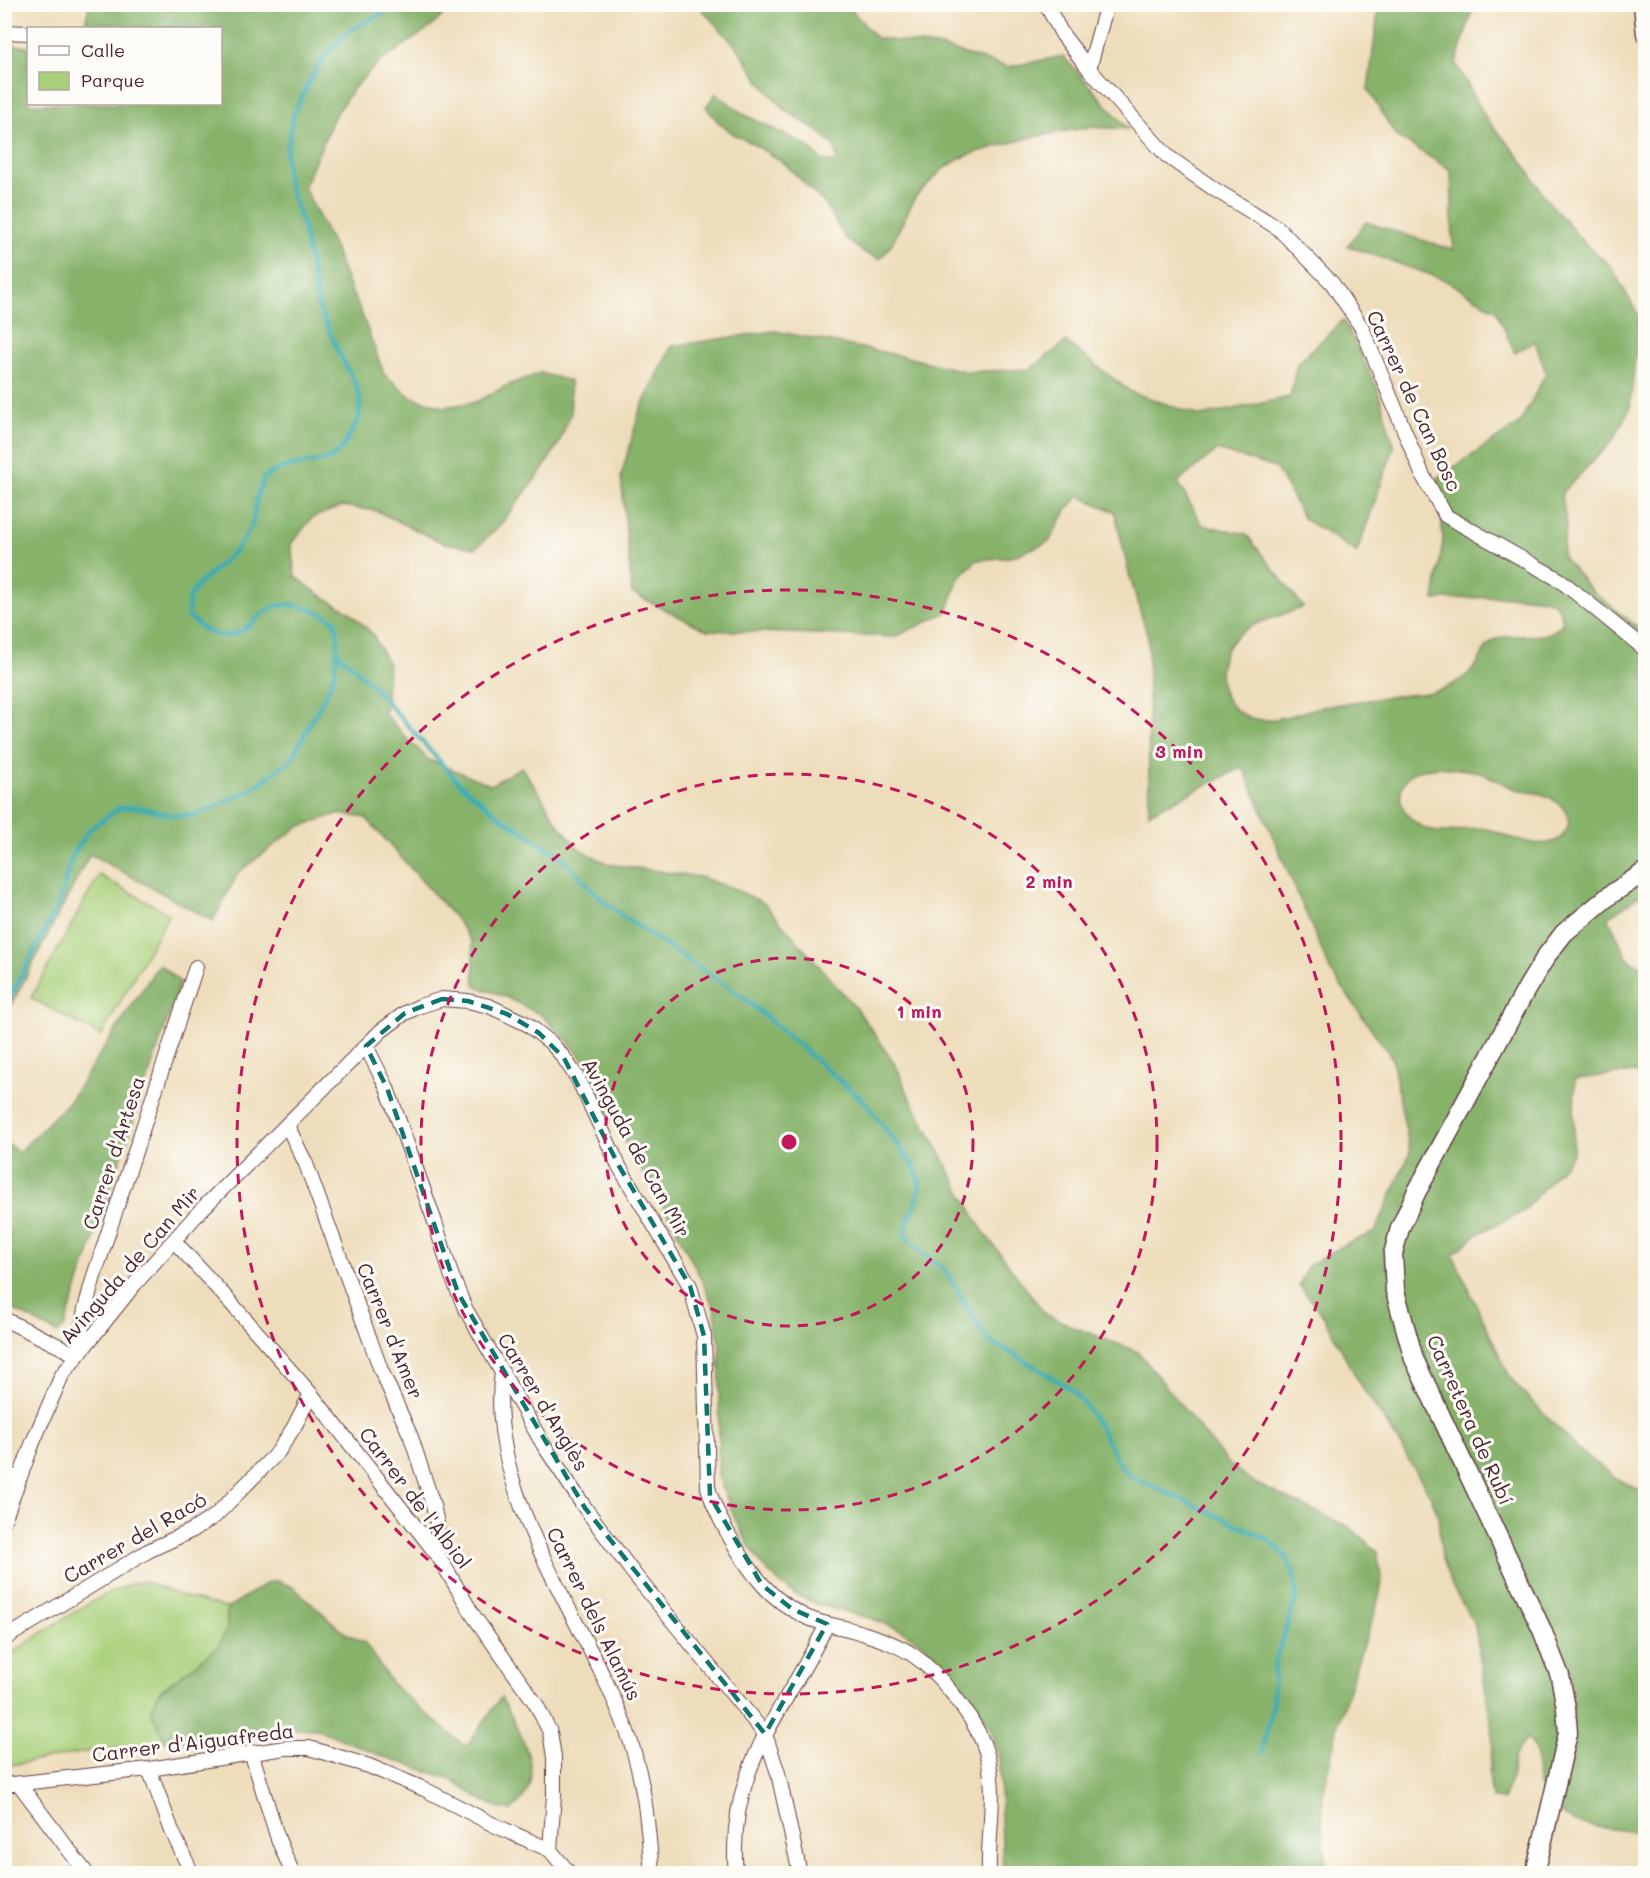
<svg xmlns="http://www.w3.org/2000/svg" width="1650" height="1878" font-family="Mali,sans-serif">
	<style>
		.green { fill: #a9d07a; stroke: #7a7852; stroke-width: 1.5 }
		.forest { fill: #86b26a; stroke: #68684a; stroke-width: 1.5; fill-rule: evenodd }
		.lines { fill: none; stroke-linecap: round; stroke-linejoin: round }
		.stream { stroke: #3aacb4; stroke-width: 4.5 }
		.street-casing { stroke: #633c41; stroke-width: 16 }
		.secondary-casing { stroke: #633c41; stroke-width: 21 }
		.street { stroke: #fff; stroke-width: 14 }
		.secondary { stroke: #fff; stroke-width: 18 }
		.marked { fill: none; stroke: #0f766e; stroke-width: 4.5; stroke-dasharray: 12 8; stroke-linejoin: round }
		.ring { fill: none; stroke: #c2185b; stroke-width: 3; stroke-dasharray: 10 8 }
		.labels { text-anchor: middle; stroke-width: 6; stroke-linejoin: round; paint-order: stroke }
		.street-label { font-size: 20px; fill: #4a1f2b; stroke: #fdfcf7 }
		.centre { fill: #c2185b; stroke: #fdfcf7; stroke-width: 3 }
		.ring-label { font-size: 18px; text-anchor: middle; font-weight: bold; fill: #c2185b; stroke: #fdfcf7; stroke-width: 6; stroke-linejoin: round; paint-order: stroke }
	</style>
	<rect width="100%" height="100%" fill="#fdfcf7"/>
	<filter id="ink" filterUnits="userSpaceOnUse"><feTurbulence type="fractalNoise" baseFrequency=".0167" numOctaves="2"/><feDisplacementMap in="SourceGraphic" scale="12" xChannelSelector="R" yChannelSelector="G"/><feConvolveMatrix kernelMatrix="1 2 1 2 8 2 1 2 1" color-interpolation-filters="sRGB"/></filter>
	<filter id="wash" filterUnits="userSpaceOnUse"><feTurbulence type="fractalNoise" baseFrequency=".008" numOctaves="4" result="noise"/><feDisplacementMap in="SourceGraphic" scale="24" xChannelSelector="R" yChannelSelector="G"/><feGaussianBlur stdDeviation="1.35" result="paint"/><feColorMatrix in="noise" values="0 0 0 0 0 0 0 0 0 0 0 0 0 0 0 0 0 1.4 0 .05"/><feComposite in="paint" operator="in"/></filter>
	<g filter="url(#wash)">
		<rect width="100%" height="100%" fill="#edb"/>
		<g class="green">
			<polygon points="99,875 169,914 101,1036 31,998"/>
			<path d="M 143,1581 L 182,1596 L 227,1608 L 227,1628 L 218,1647 L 159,1692 L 151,1711 L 166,1742 L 91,1751 L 5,1766 L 5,1658 C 41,1634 102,1589 143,1581 Z"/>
		</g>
		<g class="forest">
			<polygon points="89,5 453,5 432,26 377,64 352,90 334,117 304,187 334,247 347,282 361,312 384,374 411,397 444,407 476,402 508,385 540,373 570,381 571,413 559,443 543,469 501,524 476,548 443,543 377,511 342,506 312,518 291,544 295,576 320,595 350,612 373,635 388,664 385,714 406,738 429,760 491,785 521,767 540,794 556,821 579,849 608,864 700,877 732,888 764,903 859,1012 878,1039 897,1068 910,1098 981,1228 1045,1314 1076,1328 1138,1352 1226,1461 1252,1482 1349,1527 1377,1551 1382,1583 1375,1613 1363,1644 1338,1724 1323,1794 1322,1826 1327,1873 1003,1873 999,1758 992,1732 977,1705 931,1650 901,1630 873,1619 820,1605 796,1595 782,1585 762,1565 747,1542 735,1519 718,1476 720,1350 715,1310 701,1279 669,1216 624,1141 600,1096 585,1062 567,1040 541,1015 506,997 475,986 472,942 456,919 366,818 338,814 298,827 238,873 213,921 90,854 5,1017 4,124 10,123 5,75 5,44 28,47 28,104 220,104 220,28 125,28 123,24 85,24"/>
			<polygon points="698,5 847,5 876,38 941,47 1008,67 1063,56 1128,129 1088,127 1032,137 977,152 959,159 943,169 916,196 891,245 880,259 863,252 845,238 825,204 785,164 752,143 735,135 718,122 706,107 716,93 743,114 808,146 821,160 838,163 834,146 818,131 786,111 761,83 739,50"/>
			<path d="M 1379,5 L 1474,5 L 1456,63 L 1486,118 L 1521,159 L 1547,200 L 1585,244 L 1610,265 L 1639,316 L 1630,408 L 1613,440 L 1562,493 L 1566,525 L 1562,556 L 1592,591 L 1645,633 L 1645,892 L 1608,917 L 1628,959 L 1645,969 L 1646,1076 L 1633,1072 L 1575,1079 L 1573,1154 L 1523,1212 L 1477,1234 L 1453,1255 L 1509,1375 L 1516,1385 L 1576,1447 L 1614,1477 L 1645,1493 L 1645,1835 C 1622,1827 1597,1831 1573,1821 C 1565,1818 1542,1793 1539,1784 C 1533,1766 1543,1751 1526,1738 L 1514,1757 L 1511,1780 L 1503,1800 L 1492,1799 L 1489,1774 L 1493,1735 L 1476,1632 L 1474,1623 L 1453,1588 L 1442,1559 L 1438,1515 L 1430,1495 L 1391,1430 L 1360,1384 L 1324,1317 L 1299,1285 L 1308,1266 L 1344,1245 L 1375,1232 L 1410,1153 L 1392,1058 L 1331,972 L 1243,767 L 1149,813 L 1148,637 L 1129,574 L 1115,512 L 1079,496 L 1067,509 L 1049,542 L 1011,557 L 977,560 L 959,577 L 947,612 L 895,637 L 706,630 L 632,593 L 621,476 L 640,410 L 672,346 L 775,331 L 897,355 L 968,372 L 1030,369 L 1066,342 L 1131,392 L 1201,416 L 1290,397 L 1297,364 L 1343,320 L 1377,387 L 1394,447 L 1357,552 L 1304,519 L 1276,468 L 1217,450 L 1178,482 L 1202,525 L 1246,534 L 1303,607 C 1280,617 1250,621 1233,640 C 1207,670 1222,720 1265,720 C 1286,720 1306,709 1327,706 C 1350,703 1372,699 1395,696 C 1414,694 1435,695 1453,684 C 1460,680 1469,675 1474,668 C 1482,659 1484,645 1496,639 C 1518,630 1549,645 1563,622 C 1561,614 1559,607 1552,602 C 1534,592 1458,599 1434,600 L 1443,540 L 1438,478 L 1520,423 L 1546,373 L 1535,341 L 1515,353 L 1496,310 L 1443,279 L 1347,246 L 1366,222 L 1453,250 L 1451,170 L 1396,136 L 1368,90 ZM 1442,767 C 1454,769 1467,769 1478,772 C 1492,776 1503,785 1516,789 C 1531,794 1545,791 1558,803 C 1565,809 1571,818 1568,826 C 1559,856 1516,840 1496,832 C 1472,822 1454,836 1433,831 C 1409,824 1389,800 1408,777 C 1417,767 1430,769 1442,767 Z"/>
			<polygon points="159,964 180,982 64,1328 57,1333 5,1305 5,1142 19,1152 68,1103"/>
			<path d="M 277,1581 L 293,1587 L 345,1633 L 364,1642 L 393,1685 L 466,1747 L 501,1697 C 514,1722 542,1764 526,1793 C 523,1799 516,1805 511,1811 L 501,1809 L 480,1799 L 448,1778 L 382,1756 L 317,1729 L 257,1729 L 237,1734 L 166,1742 L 151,1711 L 159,1692 L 218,1647 L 227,1628 L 227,1608 L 269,1582 Z"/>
		</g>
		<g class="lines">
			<g class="stream">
				<polyline points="338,653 369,682 459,783 499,816 561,857 602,900 628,920 743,997 867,1104 915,1168 920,1185 916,1204 908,1221 906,1231 907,1240 945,1270 988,1341 1012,1353 1071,1389 1084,1404 1101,1429 1118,1462 1130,1476 1266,1538 1274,1544 1286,1557 1294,1575 1296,1593 1295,1602 1275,1661 1272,1710 1261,1753"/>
				<path d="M 4,1009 L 59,903 L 72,856 L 90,829 L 119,808 L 137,807 L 172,815 L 193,816 L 249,791 L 291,760 L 330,686 L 335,671 L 338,636 L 335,621 C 318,611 292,599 272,608 C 262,612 255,621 246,628 C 223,644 206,633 188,616 L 189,598 L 198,585 L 234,552 L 244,539 L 252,525 L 258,493 L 264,478 L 278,469 L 330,459 L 343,447 L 359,418 L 360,400 L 356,385 L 340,355 L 319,308 L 303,227 L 287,180 L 286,154 L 293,116 L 308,84 L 324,57 L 346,33 L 399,4"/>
			</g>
		</g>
	</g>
	<g filter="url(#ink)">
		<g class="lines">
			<defs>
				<g id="street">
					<polyline points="1046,4 1062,34 1089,69 1167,156 1214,189 1278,228 1332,283 1362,328 1423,476 1446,516 1560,580 1646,650"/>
					<polyline points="4,32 28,33"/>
					<polyline points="1089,69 1107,4"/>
					<polyline points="366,1046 387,1088 435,1222 451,1274 465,1308 543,1444 585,1508 634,1574 765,1734 778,1773 800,1874"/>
					<polyline points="287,1125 306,1164 381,1370 411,1437 433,1505 437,1524 439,1557"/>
					<polyline points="174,1241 231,1303 311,1394 418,1530 439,1557 473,1615 536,1704 550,1732 554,1757 554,1795 550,1850"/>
					<polyline points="4,1319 77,1355 85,1309 94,1276 196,967"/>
					<path d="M 502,1372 C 485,1494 583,1616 625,1726 C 644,1774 648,1823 652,1874"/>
					<polyline points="4,1474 19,1478"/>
					<path d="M 4,1520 L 33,1442 L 62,1375 L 134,1285 L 200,1211 L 381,1031 L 405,1013 L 420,1006 L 442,999 L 468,1001 L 489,1006 L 527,1024 L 551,1043 L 564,1058 L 578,1079 L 619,1166 L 690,1286 L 704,1336 L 708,1487 C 715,1515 743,1563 763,1585 C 775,1599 790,1609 806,1617 C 823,1625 841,1626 859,1632 C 877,1638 897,1644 913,1655 C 939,1673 971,1713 983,1743 C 1000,1784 987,1831 989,1874"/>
					<polyline points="4,1639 148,1551 193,1530 215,1516 278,1452 294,1427 311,1394"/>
					<polyline points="251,1752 278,1839 293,1874"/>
					<polyline points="149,1769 172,1831 192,1874"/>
					<polyline points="19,1784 87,1874"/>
					<polyline points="4,1785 149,1769 285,1748 309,1748 369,1766 424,1789 494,1825 550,1850 570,1874"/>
					<path d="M 736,1874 C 726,1767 784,1713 827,1624"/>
				</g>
				<g id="secondary">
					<polyline points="1643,4 1646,34"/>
					<polyline points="1535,1874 1568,1733 1566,1708 1560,1676 1542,1630 1414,1359 1395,1291 1393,1254 1400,1228 1416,1193 1527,988 1547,955 1564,933 1610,895 1646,871"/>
				</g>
			</defs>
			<use href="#street" class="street-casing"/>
			<use href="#secondary" class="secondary-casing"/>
			<use href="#street" class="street"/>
			<use href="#secondary" class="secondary"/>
		</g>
	</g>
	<path class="marked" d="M 442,999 L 468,1001 L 507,1014 L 539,1033 L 564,1058 L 619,1166 L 690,1286 L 704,1336 L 710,1496 L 762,1585 L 792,1609 L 827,1624 L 765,1734 L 585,1508 L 458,1293 L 387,1088 L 366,1046 L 405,1013 Z"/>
	<g class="ring">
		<circle cx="789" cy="1142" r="184"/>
		<circle cx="789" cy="1142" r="368"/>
		<circle cx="789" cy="1142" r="552"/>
	</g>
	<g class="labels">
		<g class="street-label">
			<text transform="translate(1414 401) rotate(65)" y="7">Carrer de Can Bosc</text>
			<text transform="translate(636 1148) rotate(61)" y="7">Avinguda de Can Mir</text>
			<text transform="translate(114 1153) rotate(-72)" y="7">Carrer d'Artesa</text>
			<text transform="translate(130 1265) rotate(-49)" y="7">Avinguda de Can Mir</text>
			<text transform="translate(390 1331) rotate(68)" y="7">Carrer d'Amer</text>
			<text transform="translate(543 1402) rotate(59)" y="7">Carrer d'Anglès</text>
			<text transform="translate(1470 1420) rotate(66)" y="7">Carretera de Rubí</text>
			<text transform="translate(415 1498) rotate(53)" y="7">Carrer de l'Albiol</text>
			<text transform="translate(135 1538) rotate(-30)" y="7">Carrer del Racó</text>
			<text transform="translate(594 1614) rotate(64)" y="7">Carrer dels Alamús</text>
			<text transform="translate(193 1743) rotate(-7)" y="7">Carrer d'Aiguafreda</text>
		</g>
	</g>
	<circle cx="789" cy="1142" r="9" class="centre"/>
	<g class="ring-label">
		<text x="1179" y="758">3 min</text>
		<text x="1049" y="888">2 min</text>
		<text x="919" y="1018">1 min</text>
	</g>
	<rect width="1650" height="1878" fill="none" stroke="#fdfcf7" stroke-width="24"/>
	<rect x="27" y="27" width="195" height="78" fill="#fdfcf7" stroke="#b5a4a5" stroke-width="1.5"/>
	<rect x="39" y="46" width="30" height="9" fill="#ffffff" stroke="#b5a4a5" stroke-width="1.5"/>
	<text x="81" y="57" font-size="18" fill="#4a1f2b">Calle</text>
	<rect x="39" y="72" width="30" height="18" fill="#a9d07a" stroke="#b5a4a5" stroke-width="1.5"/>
	<text x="81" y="87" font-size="18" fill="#4a1f2b">Parque</text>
</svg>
